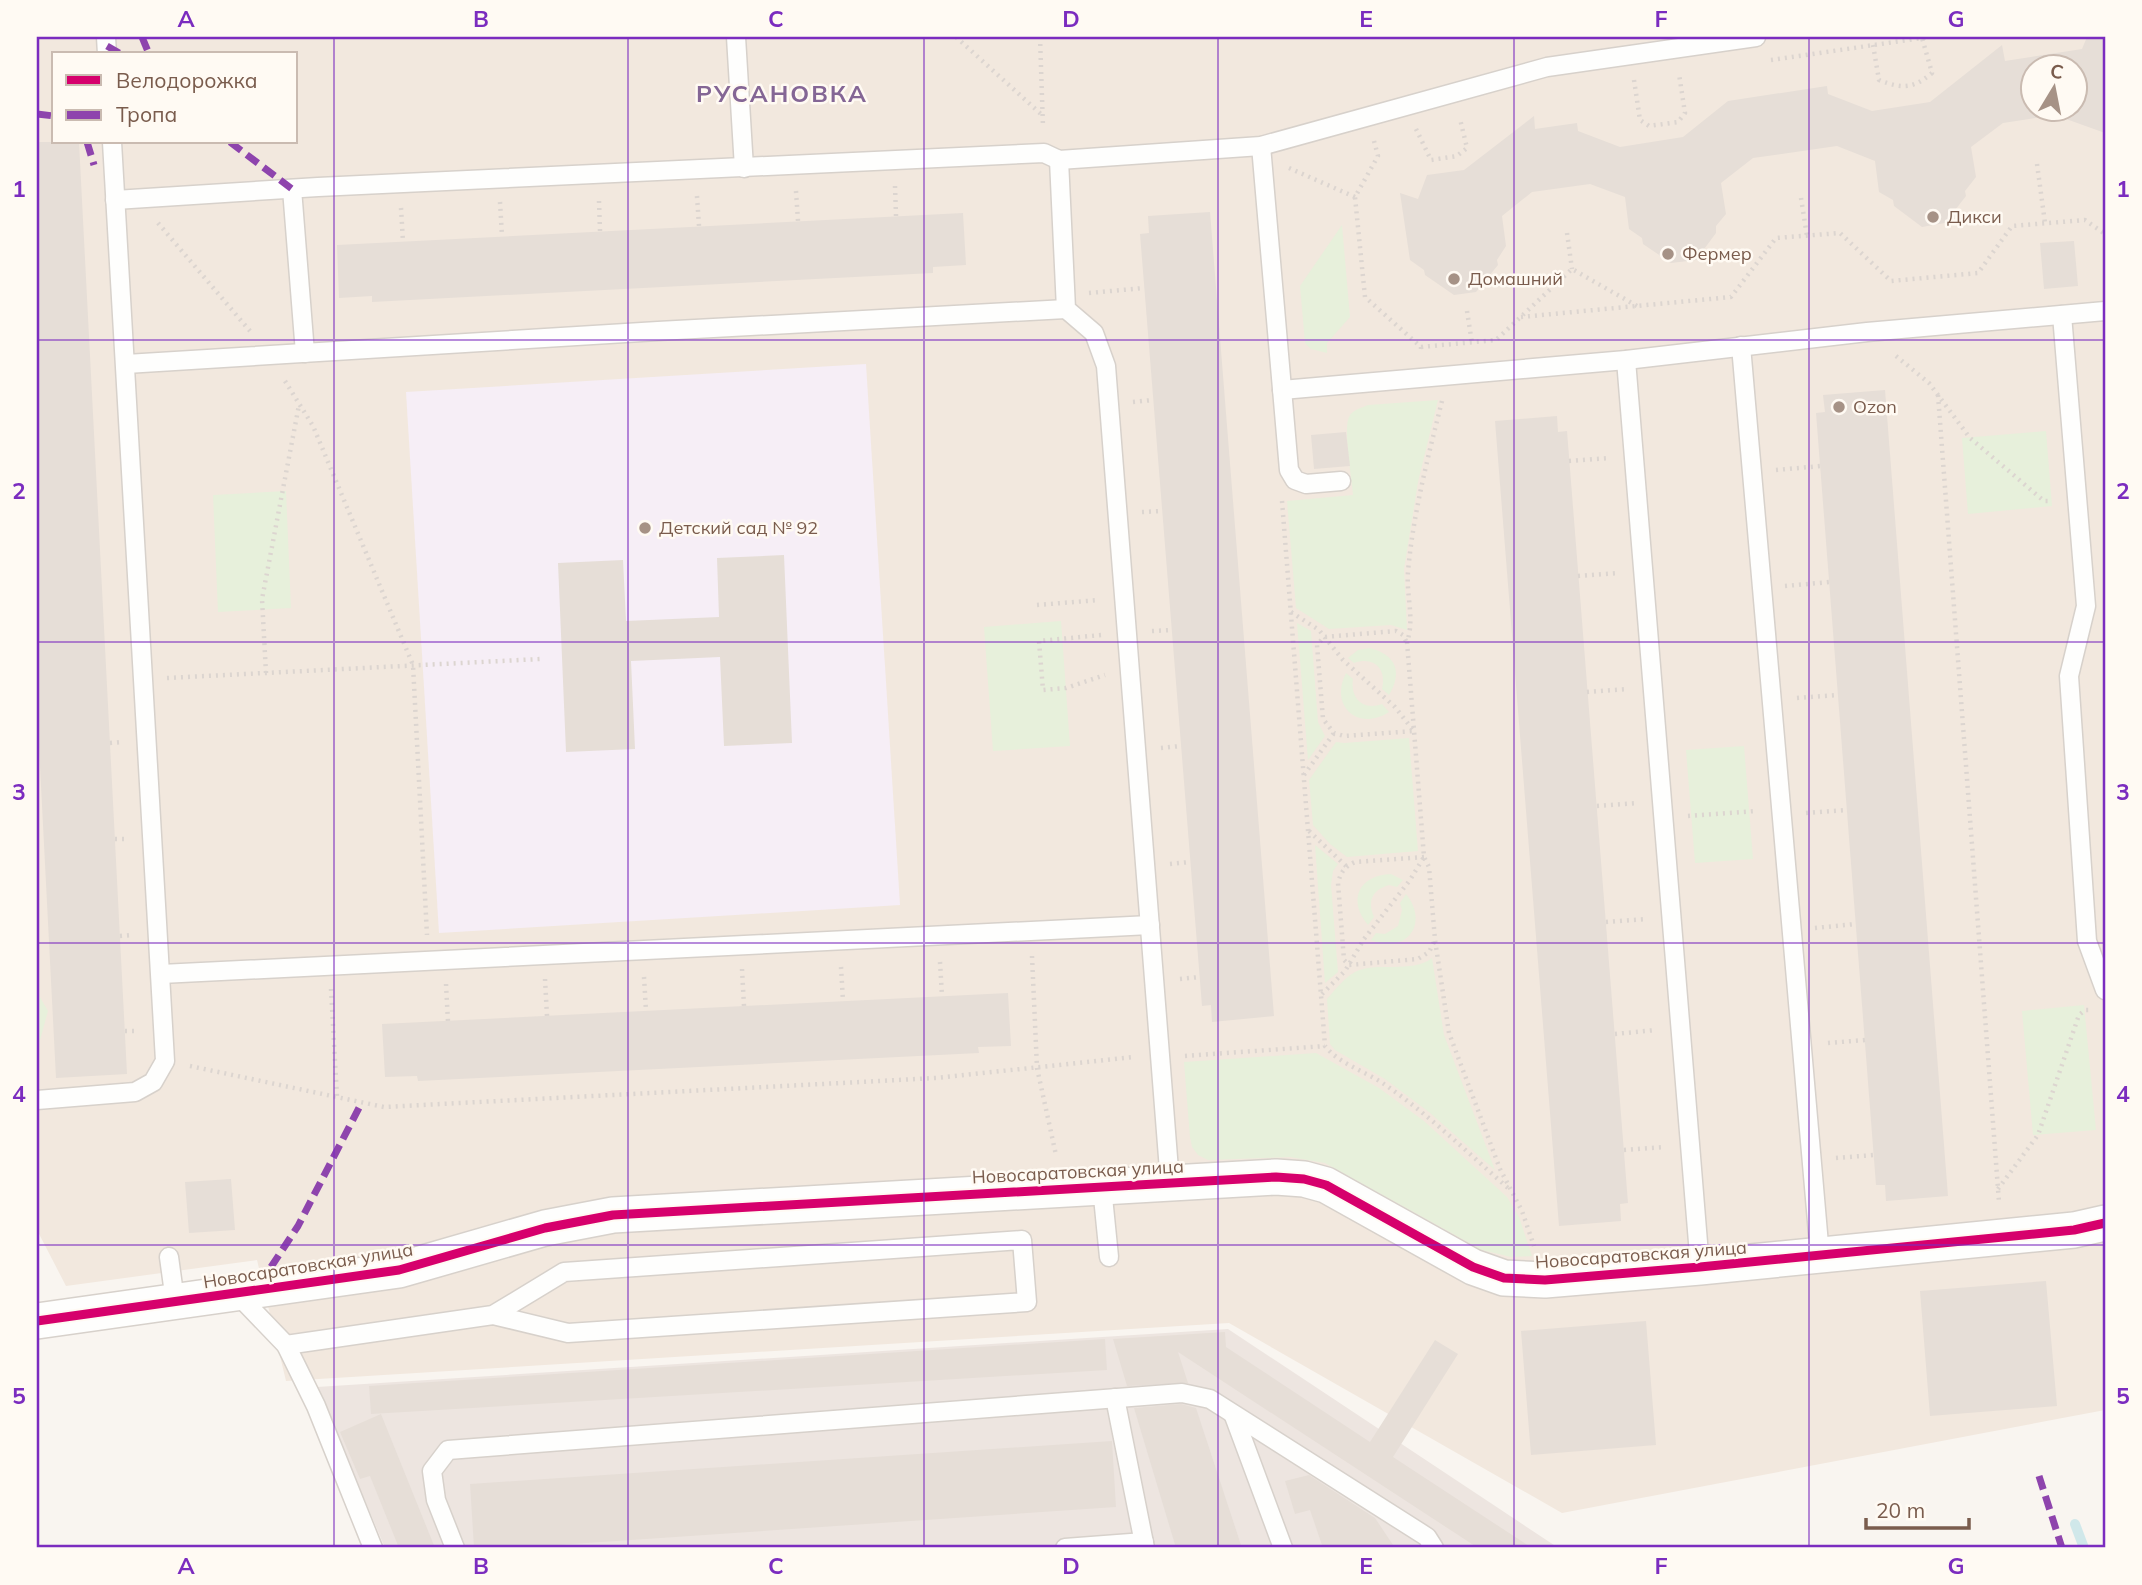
<svg xmlns="http://www.w3.org/2000/svg" width="2142" height="1585" font-family="Mulish,sans-serif">
	<style>
		.residential { fill: #f2e8de; fill-rule: evenodd }
		.industrial { fill: #ede5e0 }
		.education { fill: #f6eef6 }
		.green { fill: #e7f0db }
		.lines { fill: none; stroke-linecap: round; stroke-linejoin: round }
		.stream { stroke: #d0e8ea; stroke-width: 10 }
		.building { fill: #e6ded7; fill-rule: evenodd }
		.service-casing { stroke: #d7d1cb; stroke-width: 21 }
		.minor-casing { stroke: #d7d1cb; stroke-width: 38 }
		.path { stroke: #dcd5d0; stroke-width: 4.5; stroke-dasharray: 2 5; stroke-linecap: butt }
		.service { stroke: #fefefd; stroke-width: 18 }
		.minor { stroke: #fefefd; stroke-width: 35 }
		.quiet { stroke: #8e44ad; stroke-width: 7; stroke-dasharray: 14 7; stroke-linecap: butt }
		.cycleway-casing { stroke: #fffaf3; stroke-width: 13 }
		.cycleway { stroke: #d6006c; stroke-width: 9 }
		.grid { fill: none; stroke: #7b2cbf; stroke-width: 2; stroke-opacity: 0.55 }
		.poi-dot { fill: #a69286; stroke: #fffaf3; stroke-width: 2.5 }
		.labels { text-anchor: middle; stroke-width: 5; stroke-linejoin: round; paint-order: stroke }
		.poi-label { font-size: 18px; fill: #7a5c4d; stroke: #fffaf3; text-anchor: start }
		.street-label { font-size: 18px; fill: #7a5c4d; stroke: #fffaf3 }
		.district-label { font-size: 24px; font-weight: bold; letter-spacing: 2px; fill: #846695; stroke: #fffaf3 }
		.neatline { fill: none; stroke: #7b2cbf; stroke-width: 2.5 }
		.grid-label { font-size: 23px; text-anchor: middle; font-weight: bold; fill: #7b2cbf }
	</style>
	<rect width="100%" height="100%" fill="#f9f5f0"/>
	<path class="residential" d="M 37,37 L 2105,37 L 2105,1410 L 1562,1513 L 1229,1323 L 286,1381 L 257,1260 L 66,1286 L 37,1230 ZM 54,54 L 296,54 L 296,142 L 54,142 ZM 2034,66 L 2076,66 L 2076,108 L 2034,108 Z"/>
	<polygon class="industrial" points="1228,1329 1557,1547 385,1548 317,1387"/>
	<polygon class="education" points="866,364 900,905 439,933 406,392"/>
	<g class="green">
		<polygon points="1342,225 1350,317 1327,343 1327,353 1311,349 1305,343 1300,286"/>
		<path d="M 1438,400 L 1418,482 L 1404,569 L 1407,630 L 1391,625 L 1329,629 L 1296,608 L 1287,501 L 1353,495 C 1352,480 1343,429 1349,417 C 1352,410 1361,408 1368,405 Z"/>
		<polygon points="2046,431 2052,506 1968,514 1962,438"/>
		<polygon points="286,491 291,608 218,612 213,495"/>
		<polygon points="1061,621 1070,746 993,751 984,627"/>
		<polygon points="1297,623 1311,631 1318,722 1325,736 1308,760"/>
		<path d="M 1370,648 C 1396,655 1403,672 1389,695 L 1382,689 C 1387,669 1374,656 1354,663 L 1348,658 L 1358,650 Z"/>
		<path d="M 1346,673 L 1353,679 C 1350,698 1363,711 1382,704 L 1389,712 C 1358,732 1329,706 1346,673 Z"/>
		<polygon points="1409,738 1418,851 1347,857 1330,844 1313,825 1309,780 1336,742 1344,743"/>
		<polygon points="1744,746 1753,859 1695,863 1686,750"/>
		<polygon points="1315,845 1338,864 1333,871 1331,885 1338,972 1325,983"/>
		<path d="M 1391,874 L 1403,880 L 1397,887 L 1389,885 C 1372,890 1367,901 1374,917 L 1368,925 C 1347,900 1359,875 1391,874 Z"/>
		<path d="M 1406,894 C 1430,924 1406,955 1371,940 L 1376,933 L 1385,934 L 1398,926 L 1402,910 L 1400,903 Z"/>
		<path d="M 1432,958 L 1444,1035 L 1495,1170 L 1429,1112 L 1385,1079 L 1335,1050 L 1330,1044 L 1327,999 C 1335,990 1344,978 1355,972 C 1375,961 1412,974 1432,958 Z"/>
		<polygon points="37,992 48,1011 37,1051"/>
		<polygon points="2084,1005 2096,1130 2033,1135 2022,1011"/>
		<polygon points="1316,1053 1379,1088 1424,1121 1507,1197 1519,1217 1532,1256 1511,1257 1482,1250 1325,1163 1290,1157 1208,1160 1198,1155 1192,1147 1190,1137 1184,1062"/>
	</g>
	<g class="lines">
		<polyline class="stream" points="2075,1524 2084,1548"/>
	</g>
	<g class="building">
		<path d="M 2087,37 L 2105,37 L 2105,133 L 2055,115 L 2003,123 L 1971,147 L 1976,177 L 1965,191 L 1966,196 L 1945,223 L 1922,227 L 1894,206 L 1893,200 L 1879,192 L 1875,161 L 1837,146 L 1753,158 L 1721,183 L 1726,214 L 1716,226 L 1716,233 L 1696,260 L 1671,263 L 1643,244 L 1642,238 L 1629,229 L 1625,197 L 1590,184 L 1532,192 L 1502,216 L 1506,246 L 1497,260 L 1498,265 L 1476,292 L 1454,295 L 1425,275 L 1424,270 L 1410,260 L 1400,193 L 1418,199 L 1427,175 L 1464,170 L 1534,116 L 1535,129 L 1577,123 L 1578,131 L 1620,147 L 1683,137 L 1728,101 L 1827,86 L 1828,94 L 1872,111 L 1930,102 L 2002,45 L 2005,61 L 2082,49 ZM 2034,66 L 2076,66 L 2076,108 L 2034,108 Z"/>
		<polygon points="37,142 79,142 127,1074 56,1078 37,708"/>
		<polygon points="1210,212 1274,1016 1212,1022 1211,1005 1202,1006 1140,234 1149,233 1148,216"/>
		<polygon points="963,213 966,265 933,267 933,273 372,302 372,296 339,298 337,245"/>
		<polygon points="2074,241 2078,286 2044,289 2040,243"/>
		<polygon points="1885,390 1948,1196 1886,1201 1885,1185 1876,1185 1816,413 1825,412 1823,395"/>
		<polygon points="1557,416 1558,432 1567,431 1628,1203 1620,1204 1621,1221 1559,1226 1495,421"/>
		<polygon points="1346,432 1350,466 1314,469 1311,435"/>
		<polygon points="784,555 792,743 724,746 720,657 631,661 635,749 566,752 558,563 623,560 626,621 719,617 717,558"/>
		<polygon points="1008,993 1011,1046 978,1047 979,1053 418,1081 417,1076 385,1077 382,1024"/>
		<polygon points="231,1179 235,1230 189,1233 185,1182"/>
		<polygon points="2046,1281 2057,1406 1930,1416 1920,1291"/>
		<polygon points="1646,1321 1656,1445 1531,1455 1521,1331"/>
		<polygon points="1225,1332 1226,1347 1370,1442 1435,1340 1458,1354 1393,1457 1532,1548 1478,1548 1178,1352 1188,1383 1127,1386 1113,1339"/>
		<polygon points="1105,1339 1107,1370 371,1414 369,1386"/>
		<polygon points="1181,1404 1196,1408 1242,1548 1176,1548 1134,1408"/>
		<polygon points="381,1414 435,1548 399,1548 370,1476 360,1479 340,1432"/>
		<polygon points="1112,1441 1116,1507 513,1548 474,1548 470,1484"/>
		<polygon points="1309,1475 1375,1518 1395,1548 1323,1548 1310,1510 1295,1514 1285,1481"/>
	</g>
	<g class="lines">
		<defs>
			<g id="service">
				<polyline points="106,37 107,54"/>
				<polyline points="736,37 744,168"/>
				<polyline points="1261,146 1289,470 1295,480 1306,484 1341,481"/>
				<polyline points="1059,160 1066,309 1094,333 1106,366 1170,1183"/>
				<polyline points="292,189 305,353"/>
				<polyline points="115,200 318,187 1044,153 1059,160 1261,146 1547,67 1756,37"/>
				<polyline points="2062,315 2086,606 2069,676 2087,941 2105,990"/>
				<polyline points="1741,346 1820,1256"/>
				<polyline points="1626,360 1700,1267"/>
				<polyline points="126,364 658,331 1066,309"/>
				<polyline points="1282,390 1626,360 1867,332 2105,311"/>
				<polyline points="161,974 1150,925"/>
				<polyline points="37,1100 135,1092 153,1082 165,1061 112,142"/>
				<polyline points="1102,1187 1109,1257"/>
				<polyline points="169,1257 175,1301"/>
				<polyline points="236,1293 286,1345 316,1406 373,1548"/>
				<polyline points="286,1345 493,1315 564,1272 1022,1240 1027,1302 568,1333 493,1315"/>
				<polyline points="1115,1398 1145,1548"/>
				<polyline points="1234,1416 1283,1548"/>
				<polyline points="455,1548 436,1500 432,1471 448,1450 1182,1393 1210,1399 1427,1537 1434,1548"/>
				<polyline points="1065,1548 1144,1542"/>
			</g>
			<polyline id="minor" points="37,1321 399,1270 545,1228 613,1215 1276,1177 1304,1179 1326,1185 1473,1267 1504,1278 1545,1280 1700,1267 2074,1230 2105,1223"/>
		</defs>
		<use href="#service" class="service-casing"/>
		<use href="#minor" class="minor-casing"/>
		<g class="path">
			<polyline points="956,37 1042,115"/>
			<polyline points="1040,37 1043,127"/>
			<path d="M 1873,45 L 1879,80 C 1902,89 1913,89 1932,73 L 1922,38"/>
			<polyline points="1771,60 1929,37"/>
			<polyline points="1634,80 1640,120 1649,126 1678,122 1685,113 1679,74"/>
			<polyline points="1416,129 1431,160 1457,156 1467,148 1460,119"/>
			<polyline points="1374,141 1378,156 1355,197 1365,297 1421,347 1421,353"/>
			<polyline points="2037,164 2045,223"/>
			<polyline points="1289,168 1355,197"/>
			<polyline points="895,186 896,216"/>
			<polyline points="796,191 798,221"/>
			<polyline points="697,196 699,226"/>
			<polyline points="1801,198 1807,236"/>
			<polyline points="599,201 600,231"/>
			<polyline points="500,202 502,236"/>
			<polyline points="401,208 403,242"/>
			<polyline points="158,223 250,331"/>
			<polyline points="1567,233 1572,269"/>
			<polyline points="1089,293 1144,288"/>
			<polyline points="1467,311 1472,343"/>
			<polyline points="1521,317 1731,297 1776,238 1840,233 1891,281 1978,273 2012,226 2085,220 2105,234"/>
			<polyline points="1421,347 1496,340 1572,269 1637,306"/>
			<polyline points="1896,356 1929,383 1970,438 2044,501 2051,501"/>
			<polyline points="285,381 313,426 413,665 427,935"/>
			<polyline points="1938,395 1999,1202"/>
			<path d="M 1442,401 C 1428,457 1413,514 1408,572 C 1406,595 1415,619 1407,642 L 1424,857 L 1429,867 L 1435,940 L 1449,1033 L 1500,1169 L 1522,1211 L 1534,1246"/>
			<polyline points="1133,402 1153,400"/>
			<polyline points="1569,461 1610,458"/>
			<polyline points="1776,470 1821,466"/>
			<path d="M 1282,501 L 1325,1046 C 1339,1064 1365,1071 1384,1084 C 1428,1114 1467,1152 1508,1188"/>
			<polyline points="1142,512 1162,511"/>
			<polyline points="1578,576 1619,573"/>
			<polyline points="1785,586 1830,582"/>
			<polyline points="1037,605 1099,600"/>
			<polyline points="1291,612 1319,630 1343,660 1395,707 1413,730"/>
			<polyline points="1152,631 1172,630"/>
			<polyline points="1101,635 1039,641 1043,690 1066,688 1105,675"/>
			<polyline points="1406,641 1403,635 1396,631 1324,637 1317,645 1323,719 1334,733 1344,736 1414,731"/>
			<polyline points="266,673 262,599 299,405"/>
			<polyline points="167,678 540,659"/>
			<polyline points="1587,692 1628,689"/>
			<polyline points="1797,698 1838,695"/>
			<polyline points="110,743 123,742"/>
			<polyline points="1161,748 1181,746"/>
			<polyline points="1304,775 1334,733"/>
			<polyline points="1597,806 1637,803"/>
			<polyline points="1806,813 1847,810"/>
			<polyline points="1688,816 1756,811"/>
			<polyline points="1309,831 1346,866"/>
			<polyline points="115,839 128,839"/>
			<path d="M 1424,857 L 1355,862 C 1344,867 1341,872 1338,883 L 1344,960 L 1349,965 L 1418,959 L 1429,952 L 1434,942"/>
			<polyline points="1170,864 1190,862"/>
			<polyline points="1606,922 1647,919"/>
			<polyline points="1815,928 1856,924"/>
			<polyline points="120,936 133,935"/>
			<polyline points="1032,956 1037,1068 1056,1155"/>
			<polyline points="940,962 942,996"/>
			<polyline points="841,967 843,1001"/>
			<polyline points="742,969 744,1006"/>
			<polyline points="644,977 646,1011"/>
			<polyline points="545,979 547,1016"/>
			<polyline points="1180,979 1200,977"/>
			<polyline points="446,984 448,1022"/>
			<polyline points="331,989 337,1097"/>
			<polyline points="1322,994 1345,971 1364,939 1410,880 1424,857"/>
			<polyline points="125,1031 138,1031"/>
			<polyline points="1615,1034 1656,1030"/>
			<polyline points="1828,1043 1865,1040"/>
			<polyline points="1185,1056 1325,1046"/>
			<polyline points="190,1066 384,1107 936,1078 1134,1057"/>
			<polyline points="1624,1150 1665,1147"/>
			<polyline points="1836,1158 1874,1155"/>
			<polyline points="1998,1189 2038,1135 2079,1015 2085,1010 2090,1010"/>
		</g>
		<use href="#service" class="service"/>
		<use href="#minor" class="minor"/>
		<g class="quiet">
			<polyline points="142,37 149,54"/>
			<polyline points="107,46 121,54"/>
			<polyline points="37,114 54,116"/>
			<polyline points="87,142 94,165"/>
			<polyline points="230,142 292,189"/>
			<polyline points="271,1267 298,1226 362,1102"/>
			<polyline points="2039,1476 2062,1548"/>
		</g>
		<defs>
			<polyline id="cycleway" points="37,1321 399,1270 545,1228 613,1215 1276,1177 1304,1179 1326,1185 1473,1267 1504,1278 1545,1280 1700,1267 2074,1230 2105,1223"/>
		</defs>
		<use href="#cycleway" class="cycleway-casing"/>
		<use href="#cycleway" class="cycleway"/>
	</g>
	<path class="grid" d="M 334,37 L 334,1548M 628,37 L 628,1548M 924,37 L 924,1548M 1218,37 L 1218,1548M 1514,37 L 1514,1548M 1809,37 L 1809,1548M 37,340 L 2105,340M 37,642 L 2105,642M 37,943 L 2105,943M 37,1245 L 2105,1245"/>
	<g class="poi-dot">
		<circle cx="1933" cy="217" r="7"/>
		<circle cx="1668" cy="254" r="7"/>
		<circle cx="1454" cy="279" r="7"/>
		<circle cx="1839" cy="407" r="7"/>
		<circle cx="645" cy="528" r="7"/>
	</g>
	<g class="labels">
		<g class="poi-label">
			<text x="1947" y="223">Дикси</text>
			<text x="1682" y="260">Фермер</text>
			<text x="1468" y="285">Домашний</text>
			<text x="1853" y="413">Ozon</text>
			<text x="659" y="534">Детский сад № 92</text>
		</g>
		<g class="street-label">
			<text transform="translate(1078 1172) rotate(-3)" y="6">Новосаратовская улица</text>
			<text transform="translate(1641 1255) rotate(-4)" y="6">Новосаратовская улица</text>
			<text transform="translate(308 1266) rotate(-9)" y="6">Новосаратовская улица</text>
		</g>
		<g class="district-label">
			<text x="782" y="102">РУСАНОВКА</text>
		</g>
	</g>
	<rect width="2142" height="1585" fill="none" stroke="#fffaf3" stroke-width="77"/>
	<rect x="52" y="52" width="245" height="91" fill="#fffaf3" stroke="#cabbb1" stroke-width="2"/>
	<rect x="66" y="75" width="35" height="10" fill="#d6006c" stroke="#cabbb1" stroke-width="2"/>
	<text x="116" y="88" font-size="21" fill="#7a5c4d">Велодорожка</text>
	<rect x="66" y="110" width="35" height="10" fill="#8e44ad" stroke="#cabbb1" stroke-width="2"/>
	<text x="116" y="122" font-size="21" fill="#7a5c4d">Тропа</text>
	<g transform="translate(2054 88) rotate(10)"><circle r="33" fill="#fffaf3" stroke="#cabbb1" stroke-width="2"/>
	<path d="M0-5L12 26L0 18L-12 26Z" fill="#a69286"/>
	<text y="-10" font-size="19" font-weight="bold" text-anchor="middle" fill="#7a5c4d">С</text>
	</g>
	<path d="M1866 1518v10h103v-10" fill="none" stroke="#7a5c4d" stroke-width="3.5"/>
	<text x="1876" y="1518" font-size="21" fill="#7a5c4d" stroke="#fffaf3" stroke-width="5" paint-order="stroke">20 m</text>
	<rect x="38" y="38" width="2066" height="1508" class="neatline"/>
	<g class="grid-label">
		<text x="186" y="27">A</text>
		<text x="481" y="27">B</text>
		<text x="776" y="27">C</text>
		<text x="1071" y="27">D</text>
		<text x="1366" y="27">E</text>
		<text x="1661" y="27">F</text>
		<text x="1956" y="27">G</text>
		<text x="19" y="197">1</text>
		<text x="2123" y="197">1</text>
		<text x="19" y="499">2</text>
		<text x="2123" y="499">2</text>
		<text x="19" y="800">3</text>
		<text x="2123" y="800">3</text>
		<text x="19" y="1102">4</text>
		<text x="2123" y="1102">4</text>
		<text x="19" y="1404">5</text>
		<text x="2123" y="1404">5</text>
		<text x="186" y="1574">A</text>
		<text x="481" y="1574">B</text>
		<text x="776" y="1574">C</text>
		<text x="1071" y="1574">D</text>
		<text x="1366" y="1574">E</text>
		<text x="1661" y="1574">F</text>
		<text x="1956" y="1574">G</text>
	</g>
</svg>
